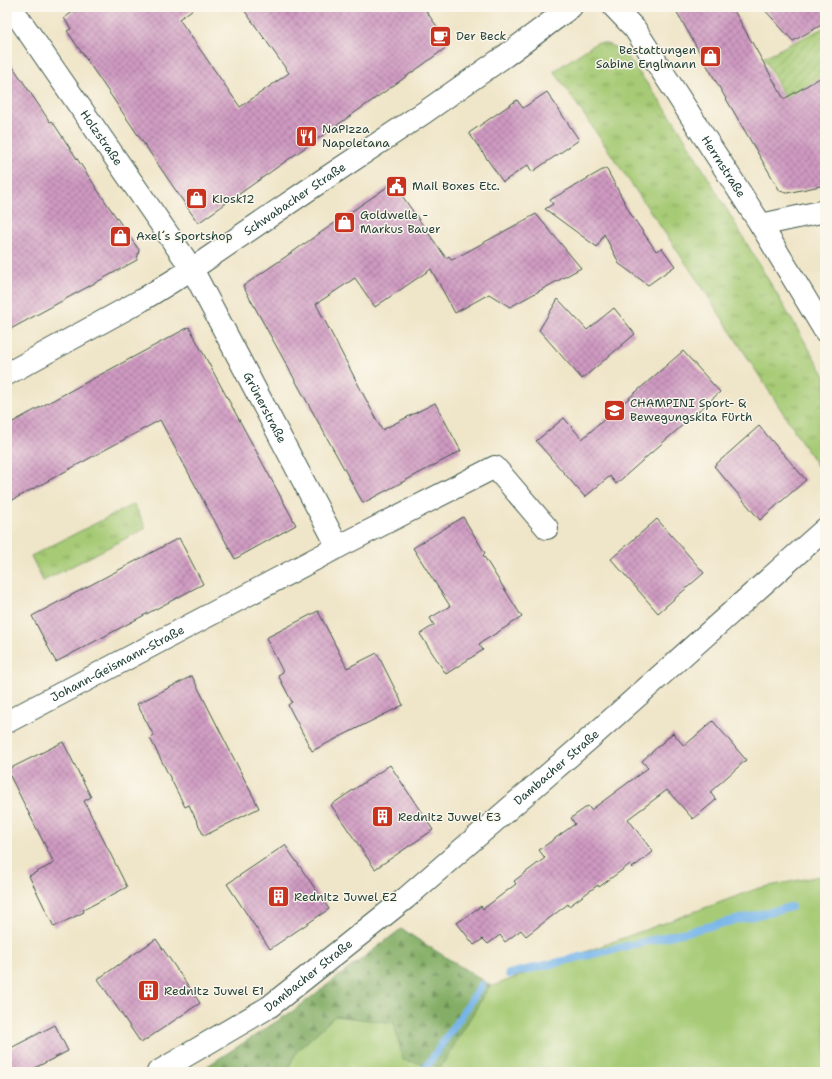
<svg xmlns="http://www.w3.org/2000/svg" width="832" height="1079" font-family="'Shantell Sans',sans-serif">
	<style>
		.grass { fill: #a6ca74; stroke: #628454 }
		.forest { fill: url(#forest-firs); stroke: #52764d }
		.park { fill: url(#park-tufts); stroke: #628454 }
		.garden { fill: url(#garden-furrows); stroke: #628454 }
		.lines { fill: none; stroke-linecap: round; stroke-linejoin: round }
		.stream { stroke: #77b5ea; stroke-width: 8 }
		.building { fill: url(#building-cross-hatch) }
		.minor-casing { stroke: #3e564a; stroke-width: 24 }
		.secondary-casing { stroke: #3e564a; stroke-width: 24 }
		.minor { stroke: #fff; stroke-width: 22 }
		.secondary { stroke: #fff; stroke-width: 22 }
		.labels { text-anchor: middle; stroke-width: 3; stroke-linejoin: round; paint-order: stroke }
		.poi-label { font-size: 12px; fill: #1f3d34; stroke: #fbf7ec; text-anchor: start }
		.street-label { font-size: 12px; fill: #1f3d34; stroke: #fbf7ec }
	</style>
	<defs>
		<pattern id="forest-firs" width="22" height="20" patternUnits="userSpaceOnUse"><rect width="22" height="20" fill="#84ae66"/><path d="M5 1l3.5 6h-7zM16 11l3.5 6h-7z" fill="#6b8f55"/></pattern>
		<pattern id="park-tufts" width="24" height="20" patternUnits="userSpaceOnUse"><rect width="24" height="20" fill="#a6ca74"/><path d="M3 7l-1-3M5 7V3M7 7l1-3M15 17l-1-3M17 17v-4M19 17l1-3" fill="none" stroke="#87a560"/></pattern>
		<pattern id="garden-furrows" width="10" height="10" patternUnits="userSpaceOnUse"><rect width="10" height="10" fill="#a6ca74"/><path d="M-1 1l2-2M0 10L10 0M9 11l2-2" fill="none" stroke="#87a560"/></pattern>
		<pattern id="building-cross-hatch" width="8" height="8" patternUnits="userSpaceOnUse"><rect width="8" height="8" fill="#cf99c1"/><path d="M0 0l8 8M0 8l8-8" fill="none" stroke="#a77e9e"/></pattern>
	</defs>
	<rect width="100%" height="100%" fill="#fbf7ec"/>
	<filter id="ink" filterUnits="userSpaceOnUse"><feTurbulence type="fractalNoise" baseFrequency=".025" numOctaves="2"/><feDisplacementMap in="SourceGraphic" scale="8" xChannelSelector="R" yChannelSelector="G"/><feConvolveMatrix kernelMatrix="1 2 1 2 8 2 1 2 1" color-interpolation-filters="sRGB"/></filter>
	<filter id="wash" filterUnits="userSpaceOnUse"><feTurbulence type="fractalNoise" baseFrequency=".012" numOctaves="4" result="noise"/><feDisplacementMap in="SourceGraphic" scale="16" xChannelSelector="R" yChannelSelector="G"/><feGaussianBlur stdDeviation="0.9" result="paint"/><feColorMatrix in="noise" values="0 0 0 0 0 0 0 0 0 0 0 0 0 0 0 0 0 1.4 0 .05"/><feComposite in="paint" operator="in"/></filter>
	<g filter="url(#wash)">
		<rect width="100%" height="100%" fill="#efe5c8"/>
		<polygon class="grass" points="825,875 825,1072 209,1072 293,1019 404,930 487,988 759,888"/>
		<polygon class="forest" points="401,929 490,985 441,1067 403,1060 394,1023 335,1016 297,1051 286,1072 198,1072 293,1011"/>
		<g class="park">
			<polygon points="596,43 605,43 621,50 633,64 677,125 825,376 825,478 702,287 554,71"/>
			<polygon points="134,504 146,528 43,581 31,556"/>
		</g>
		<polygon class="garden" points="825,27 825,133 805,137 764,57"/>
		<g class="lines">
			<g class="stream">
				<polyline points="509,974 791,907"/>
				<polyline points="423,1072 482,985"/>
			</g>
		</g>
		<g id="blocks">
			<g class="building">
				<polygon points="80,7 196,7 179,19 240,107 289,73 242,7 423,7 449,43 444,49 424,64 198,223 67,31 71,29 64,18"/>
				<polygon points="674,7 732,7 784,99 825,75 825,185 787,193 780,191 718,85"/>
				<polygon points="762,7 825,7 825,23 793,41"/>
				<polygon points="7,58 50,122 52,121 105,201 139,250 137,260 7,331"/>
				<polygon points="547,92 579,140 532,172 528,165 503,182 469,133 517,100 523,108"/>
				<polygon points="606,168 632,216 656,251 662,248 675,266 648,285 618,263 618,261 604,234 597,247 545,209 553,204 550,200"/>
				<polygon points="393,183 446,258 449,256 452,260 536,214 581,268 510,307 489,294 455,313 431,269 375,307 355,278 316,304 382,430 435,403 461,451 363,503 243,286"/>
				<polygon points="558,299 587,330 614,308 635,334 582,379 539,330"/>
				<polygon points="189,327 296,525 235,559 160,420 7,503 7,425"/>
				<polygon points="683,351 720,392 616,484 610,476 585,497 536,441 564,418 582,439"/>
				<polygon points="759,426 806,480 760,520 714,466"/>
				<polygon points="463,517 485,553 483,555 522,617 479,644 483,650 446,674 420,634 434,625 430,618 450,606 413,548"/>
				<polygon points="657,519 704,573 658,613 611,559"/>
				<polygon points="179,538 203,584 56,662 32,616"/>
				<polygon points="318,611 347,668 377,653 403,705 312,751 288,705 292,702 278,675 283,672 266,638"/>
				<polygon points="192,676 259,808 204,836 189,805 185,807 150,738 154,736 137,704"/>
				<polygon points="713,721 746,760 710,792 716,800 693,819 667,790 628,819 653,852 632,868 629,865 599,887 598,885 569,906 568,904 526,936 521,930 505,942 500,935 488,944 483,939 474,945 457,923 481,906 483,909 516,884 514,881 545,858 539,850 575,824 571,818 588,806 591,810 648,768 642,761 673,733 684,746"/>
				<polygon points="63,742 91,797 84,801 127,887 83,910 84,912 54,927 29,876 54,863 7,770"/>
				<polygon points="390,765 433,830 375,869 331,805"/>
				<polygon points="285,845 329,909 270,949 227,884"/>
				<polygon points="156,939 200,1003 141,1043 98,979"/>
				<polygon points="55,1025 68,1051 27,1072 11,1072 7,1063 7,1050"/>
			</g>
		</g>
	</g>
	<g filter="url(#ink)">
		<use href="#blocks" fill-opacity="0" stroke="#3e564a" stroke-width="1"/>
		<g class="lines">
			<defs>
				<g id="minor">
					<path id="s1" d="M 11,7 L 192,269 L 338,547"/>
					<path id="s2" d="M 614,7 L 635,29 L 642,40 L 761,225 L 825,331"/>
					<polyline points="761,225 825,211"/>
					<path id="s3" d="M 7,722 L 338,547 L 495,467 L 547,528"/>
					<path id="s4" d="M 158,1072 L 269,1007 L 406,898 L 595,734 L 825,529"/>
				</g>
				<g id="secondary">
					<path id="s5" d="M 7,374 L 142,300 L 192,269 L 308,190 L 425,112 L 505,56 L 571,7"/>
				</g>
			</defs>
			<use href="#minor" class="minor-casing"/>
			<use href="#secondary" class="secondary-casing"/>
			<use href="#minor" class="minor"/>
			<use href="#secondary" class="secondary"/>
		</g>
	</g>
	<defs>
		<symbol id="cafe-square" viewBox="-11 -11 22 22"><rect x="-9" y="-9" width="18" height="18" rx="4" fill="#c8321e" stroke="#fbf7ec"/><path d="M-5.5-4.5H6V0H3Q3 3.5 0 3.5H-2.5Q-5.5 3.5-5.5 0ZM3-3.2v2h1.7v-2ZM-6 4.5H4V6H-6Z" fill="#fff"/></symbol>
		<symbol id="shop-square" viewBox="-11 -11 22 22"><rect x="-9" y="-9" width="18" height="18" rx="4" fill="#c8321e" stroke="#fbf7ec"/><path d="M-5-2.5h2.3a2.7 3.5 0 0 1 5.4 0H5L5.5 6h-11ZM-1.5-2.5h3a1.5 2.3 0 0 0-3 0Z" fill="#fff"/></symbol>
		<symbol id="restaurant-square" viewBox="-11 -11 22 22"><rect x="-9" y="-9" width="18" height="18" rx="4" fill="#c8321e" stroke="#fbf7ec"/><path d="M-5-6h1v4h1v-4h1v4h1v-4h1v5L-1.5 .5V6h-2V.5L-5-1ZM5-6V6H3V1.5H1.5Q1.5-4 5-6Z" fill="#fff"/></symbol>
		<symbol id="civic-square" viewBox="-11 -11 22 22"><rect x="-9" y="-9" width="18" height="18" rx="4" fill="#c8321e" stroke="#fbf7ec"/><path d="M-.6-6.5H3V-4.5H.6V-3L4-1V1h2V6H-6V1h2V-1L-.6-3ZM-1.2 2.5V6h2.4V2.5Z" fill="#fff"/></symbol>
		<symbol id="school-square" viewBox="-11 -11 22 22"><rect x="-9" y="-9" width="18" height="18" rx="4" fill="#c8321e" stroke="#fbf7ec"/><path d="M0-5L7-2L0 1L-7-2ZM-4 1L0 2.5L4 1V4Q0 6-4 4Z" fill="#fff"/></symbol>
		<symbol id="building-square" viewBox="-11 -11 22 22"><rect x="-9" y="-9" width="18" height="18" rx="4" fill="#c8321e" stroke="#fbf7ec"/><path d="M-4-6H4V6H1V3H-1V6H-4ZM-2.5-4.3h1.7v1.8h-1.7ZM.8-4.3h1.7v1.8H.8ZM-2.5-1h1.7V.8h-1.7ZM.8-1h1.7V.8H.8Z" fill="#fff"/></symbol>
	</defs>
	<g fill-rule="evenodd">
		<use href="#cafe-square" x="428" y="24" width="25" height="25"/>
		<use href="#shop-square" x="698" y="44" width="25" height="25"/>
		<use href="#restaurant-square" x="294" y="124" width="25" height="25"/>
		<use href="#civic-square" x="384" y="174" width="25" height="25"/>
		<use href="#shop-square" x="184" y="186" width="25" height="25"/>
		<use href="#shop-square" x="332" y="210" width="25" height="25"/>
		<use href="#shop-square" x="108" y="224" width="25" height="25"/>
		<use href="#school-square" x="602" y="398" width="25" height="25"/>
		<use href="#building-square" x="370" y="804" width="25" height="25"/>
		<use href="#building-square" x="266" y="884" width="25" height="25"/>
		<use href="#building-square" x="136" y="978" width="25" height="25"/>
	</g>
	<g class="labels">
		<g class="poi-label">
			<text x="456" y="40">Der Beck</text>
			<text x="696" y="54" text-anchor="end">Bestattungen<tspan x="696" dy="14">Sabine Englmann</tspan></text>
			<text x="322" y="133">NaPizza<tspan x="322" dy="14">Napoletana</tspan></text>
			<text x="412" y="190">Mail Boxes Etc.</text>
			<text x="212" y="203">Kiosk12</text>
			<text x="360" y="219">Goldwelle -<tspan x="360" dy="14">Markus Bauer</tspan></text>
			<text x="136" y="240">Axel´s Sportshop</text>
			<text x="630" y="407">CHAMPINI Sport- &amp;<tspan x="630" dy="14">Bewegungskita Fürth</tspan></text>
			<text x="398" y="821">Rednitz Juwel E3</text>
			<text x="294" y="901">Rednitz Juwel E2</text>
			<text x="164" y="995">Rednitz Juwel E1</text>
		</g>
		<g class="street-label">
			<text dy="4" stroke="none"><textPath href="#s1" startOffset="159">Holzstraße</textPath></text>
			<text dy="4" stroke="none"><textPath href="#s2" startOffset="194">Herrnstraße</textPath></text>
			<text dy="4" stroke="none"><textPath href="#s5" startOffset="337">Schwabacher Straße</textPath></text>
			<text dy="4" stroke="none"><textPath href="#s1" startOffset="475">Grünerstraße</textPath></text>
			<text dy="4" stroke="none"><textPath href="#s3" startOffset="125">Johann-Geismann-Straße</textPath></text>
			<text dy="4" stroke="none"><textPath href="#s4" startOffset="503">Dambacher Straße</textPath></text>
			<text dy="4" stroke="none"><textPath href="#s4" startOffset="179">Dambacher Straße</textPath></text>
		</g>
	</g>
	<rect width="832" height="1079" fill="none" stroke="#fbf7ec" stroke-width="24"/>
</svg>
